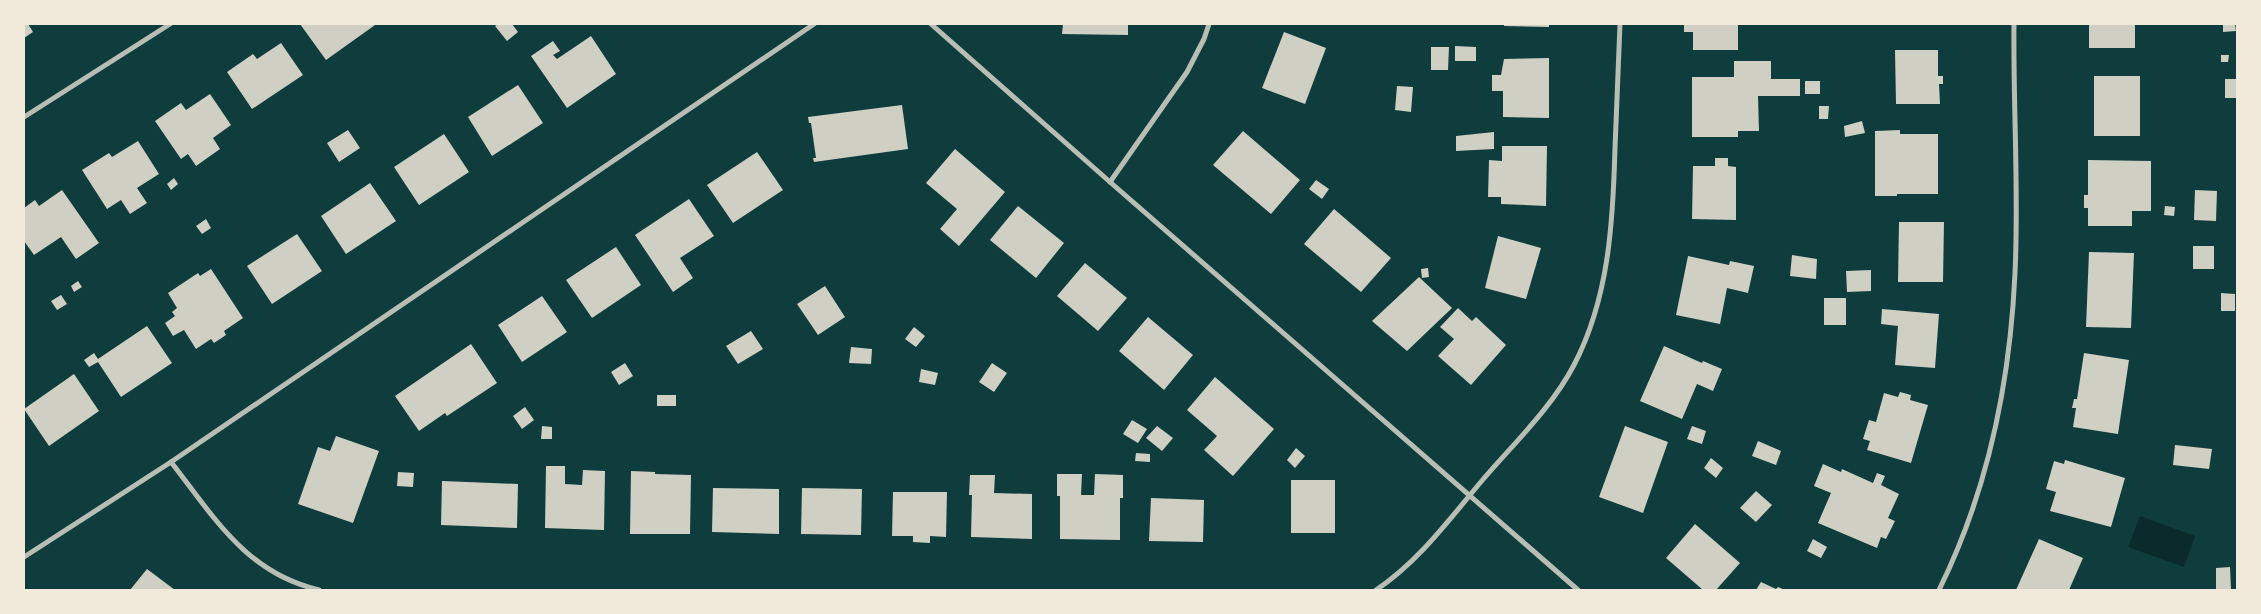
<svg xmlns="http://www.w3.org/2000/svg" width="2261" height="614" font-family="Barlow,sans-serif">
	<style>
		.water { fill: #0a2a2b }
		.building { fill: #cfcfc3 }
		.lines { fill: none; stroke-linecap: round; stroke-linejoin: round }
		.minor { stroke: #b8beb3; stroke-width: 5 }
	</style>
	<rect width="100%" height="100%" fill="#0f3d3e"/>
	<polygon class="water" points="2140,516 2195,536 2184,567 2128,547"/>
	<g class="building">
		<polygon points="24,24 28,24 33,32 24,38"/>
		<polygon points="300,24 374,24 375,25 326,60"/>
		<polygon points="498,24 512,24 518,32 507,41 495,26"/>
		<polygon points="1063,24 1128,24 1128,35 1062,34"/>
		<polygon points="1504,24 1549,24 1549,27 1504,26"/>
		<polygon points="1684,24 1738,24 1738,50 1693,50 1693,32 1684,32"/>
		<rect x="2089" y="24" width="46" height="24"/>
		<polygon points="2223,24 2235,24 2236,31 2223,32"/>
		<polygon points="1284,32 1326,48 1305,104 1262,88"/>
		<polygon points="591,36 616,74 567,108 531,56 553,41 560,51 553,55 557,59"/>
		<polygon points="281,43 303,75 252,109 227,72 253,54 257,59"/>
		<polygon points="1455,46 1476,47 1476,61 1455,61"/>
		<polygon points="1431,47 1449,47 1448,70 1431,70"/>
		<polygon points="1895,50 1938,50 1938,76 1943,76 1943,84 1939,84 1940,104 1896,104"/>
		<polygon points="2221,55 2229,55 2228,62 2221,62"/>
		<polygon points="1549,58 1549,118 1503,117 1503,91 1492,91 1492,75 1501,75 1504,59"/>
		<polygon points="1734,61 1771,61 1771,79 1800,79 1800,96 1758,96 1759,131 1738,131 1738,137 1692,137 1692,77 1734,77"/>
		<rect x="2094" y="76" width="46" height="60"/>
		<rect x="2225" y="79" width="12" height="19"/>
		<rect x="1805" y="81" width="15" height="13"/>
		<polygon points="518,85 543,123 492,156 468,117"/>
		<polygon points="1397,86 1413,87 1411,112 1395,110"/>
		<polygon points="210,94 231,125 213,138 220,149 196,166 188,154 181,159 155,121 181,103 186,110"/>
		<polygon points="902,105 908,149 814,162 813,158 816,158 811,123 809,123 808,117"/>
		<polygon points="1819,106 1829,106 1828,119 1819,119"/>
		<polygon points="1862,121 1865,133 1845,137 1844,126"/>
		<polygon points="348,130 360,148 339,162 327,143"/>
		<polygon points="1900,130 1900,134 1938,134 1938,194 1897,194 1897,196 1875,196 1875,131"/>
		<polygon points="1243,131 1300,180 1271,214 1213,165"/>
		<polygon points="1494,132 1494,149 1456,151 1456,136"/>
		<polygon points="444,134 469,172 419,205 394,167"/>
		<polygon points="138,141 159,174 137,188 147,203 130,214 121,200 107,209 82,170 109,153 112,157"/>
		<polygon points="1502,146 1547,146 1546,206 1501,204 1501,197 1488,197 1489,160 1502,161"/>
		<polygon points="955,149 1005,192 959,246 940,229 957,209 926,183"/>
		<polygon points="757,152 783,190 733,223 707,185"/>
		<polygon points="1715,158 1728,158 1728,166 1736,167 1736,220 1692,219 1693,166 1715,166"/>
		<polygon points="2088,160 2151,161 2151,211 2132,211 2132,226 2088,226 2088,208 2084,208 2084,195 2088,195"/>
		<polygon points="174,178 178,184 171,190 167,184"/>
		<polygon points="1316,180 1329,189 1322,199 1309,189"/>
		<polygon points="370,183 396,221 346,254 321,216"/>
		<polygon points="62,190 99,243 76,259 61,237 34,255 24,241 24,208 35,200 39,206"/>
		<polygon points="2195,190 2217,191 2216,221 2194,220"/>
		<polygon points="689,199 714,236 680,258 693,278 673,292 635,235"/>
		<polygon points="1018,206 1064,243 1036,278 990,240"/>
		<polygon points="2165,206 2175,207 2174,216 2164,215"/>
		<polygon points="1334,209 1391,258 1361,292 1304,244"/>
		<polygon points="206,219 211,228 202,234 196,226"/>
		<polygon points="1899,222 1944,222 1943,282 1898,282"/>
		<polygon points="297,234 322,271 272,304 247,266"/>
		<polygon points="1498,236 1541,248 1526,299 1485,288"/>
		<rect x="2193" y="246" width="21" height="23"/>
		<polygon points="616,247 641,285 592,318 566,280"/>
		<polygon points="2089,252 2134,253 2131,328 2086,327"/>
		<polygon points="1792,255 1817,259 1816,279 1790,276"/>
		<polygon points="1688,256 1729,265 1730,261 1754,266 1748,293 1727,288 1720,324 1676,315"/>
		<polygon points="1085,263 1127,298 1098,331 1057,296"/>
		<polygon points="1428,268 1429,277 1422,278 1421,269"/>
		<polygon points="211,269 243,318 224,331 226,335 214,343 211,339 196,349 184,330 173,336 165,323 175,316 172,312 177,308 168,293 198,273 200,276"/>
		<polygon points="1871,270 1871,291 1847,292 1846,271"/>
		<polygon points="1419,277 1452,308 1407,351 1372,321"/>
		<polygon points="78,281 82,287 74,292 71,286"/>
		<polygon points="825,286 845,317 818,335 797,304"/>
		<polygon points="2221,293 2235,294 2235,311 2221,311"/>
		<polygon points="61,295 67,304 57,310 51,301"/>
		<polygon points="542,296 567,332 522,362 498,325"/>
		<rect x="1824" y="298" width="22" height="27"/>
		<polygon points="1458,308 1472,321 1476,317 1506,345 1471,385 1438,356 1454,339 1440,327"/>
		<polygon points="1882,309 1939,314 1935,368 1895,365 1898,326 1881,324"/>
		<polygon points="1148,317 1193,355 1164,390 1119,351"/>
		<polygon points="147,326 172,363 121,397 98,362 89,367 84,360 94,353 98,359"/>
		<polygon points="914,327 925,336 916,347 905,339"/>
		<polygon points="751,331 763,349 738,364 726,346"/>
		<polygon points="471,344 497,383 447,416 445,413 419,431 395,396"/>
		<polygon points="1664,346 1702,363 1703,361 1722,369 1713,391 1697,384 1682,419 1640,401"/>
		<polygon points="851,347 872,349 871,364 849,363"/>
		<polygon points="2084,353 2129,360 2118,434 2073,427 2076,408 2072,408 2074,399 2077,399"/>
		<polygon points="625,363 633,376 619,385 611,372"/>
		<polygon points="992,363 1007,373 994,392 979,382"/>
		<polygon points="921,369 938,373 935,385 919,382"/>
		<polygon points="74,374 99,411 49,446 24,409"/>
		<polygon points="1215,377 1274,429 1233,476 1204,450 1217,436 1187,410"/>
		<polygon points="1900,392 1911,395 1910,400 1928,405 1911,463 1867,450 1870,441 1863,439 1869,420 1876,422 1884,393 1898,397"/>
		<rect x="657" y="395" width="19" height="11"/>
		<polygon points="525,407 534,420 522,429 513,416"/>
		<polygon points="1132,420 1147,429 1138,443 1123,434"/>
		<polygon points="542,426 552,427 552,439 541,439"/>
		<polygon points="1157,426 1173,438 1162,451 1146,438"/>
		<polygon points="1625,426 1668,442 1643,513 1599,497"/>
		<polygon points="1692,426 1706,431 1702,444 1687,439"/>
		<polygon points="336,436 379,451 353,523 298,504 318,447 330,451"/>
		<polygon points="1758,441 1781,451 1776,465 1752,456"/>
		<polygon points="2175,445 2212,449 2209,469 2173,465"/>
		<polygon points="1296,448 1305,456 1295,468 1287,460"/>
		<polygon points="1136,453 1150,454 1150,462 1135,461"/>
		<polygon points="1711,458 1723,468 1716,478 1704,468"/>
		<polygon points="2065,460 2125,478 2111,527 2050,511 2056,492 2046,489 2054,461 2064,464"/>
		<polygon points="1823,464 1841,472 1842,469 1873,483 1877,473 1885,476 1881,485 1899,494 1888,518 1895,521 1886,539 1881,537 1877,548 1818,523 1831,493 1814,486"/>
		<polygon points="546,466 565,466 565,484 582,485 583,470 605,471 604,530 545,528"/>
		<polygon points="631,471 655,472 655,474 691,475 690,534 630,534"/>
		<polygon points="398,472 414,473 413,487 397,486"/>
		<polygon points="1057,474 1082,474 1081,495 1094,495 1095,474 1123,475 1123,498 1120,498 1120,540 1060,539 1060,496 1057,496"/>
		<polygon points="970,475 995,475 994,493 1032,494 1032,539 971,537 972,495 969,495"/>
		<rect x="1291" y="480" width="44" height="53"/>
		<polygon points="442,481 518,484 517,528 441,525"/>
		<polygon points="713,488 779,489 779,534 712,532"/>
		<polygon points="802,488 862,489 861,535 801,534"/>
		<polygon points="1756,491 1772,505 1756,522 1740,508"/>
		<polygon points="893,492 947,492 946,537 930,536 930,543 913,542 913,536 892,536"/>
		<polygon points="1151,498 1204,500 1203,542 1149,541"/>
		<polygon points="1695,524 1740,563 1716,590 1703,590 1666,558"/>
		<polygon points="1813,539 1827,547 1821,558 1807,551"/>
		<polygon points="2039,539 2083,558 2069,590 2016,590"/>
		<polygon points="2230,567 2231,589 2216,589 2216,568"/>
		<polygon points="147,569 175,590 130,590"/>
		<polygon points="1761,582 1776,589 1778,587 1785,590 1756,590"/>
	</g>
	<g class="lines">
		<g class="minor">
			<polyline points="931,24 1110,182 1578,590"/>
			<polyline points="24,117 170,24"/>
			<polyline points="1110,182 1187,72 1204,39 1209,24"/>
			<path d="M 171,462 C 214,517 246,573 319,590"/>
			<polyline points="24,557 171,462 814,24"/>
			<path d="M 1376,590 C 1418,562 1448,521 1480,483 C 1512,445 1551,409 1574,365 C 1609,298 1613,222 1615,148 C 1617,107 1618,65 1620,24"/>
			<path d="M 1939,590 C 1988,491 2010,383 2015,273 C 2019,190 2013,107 2014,24"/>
		</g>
	</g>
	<rect width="2261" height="614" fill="none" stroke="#f1e9da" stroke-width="50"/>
</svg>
